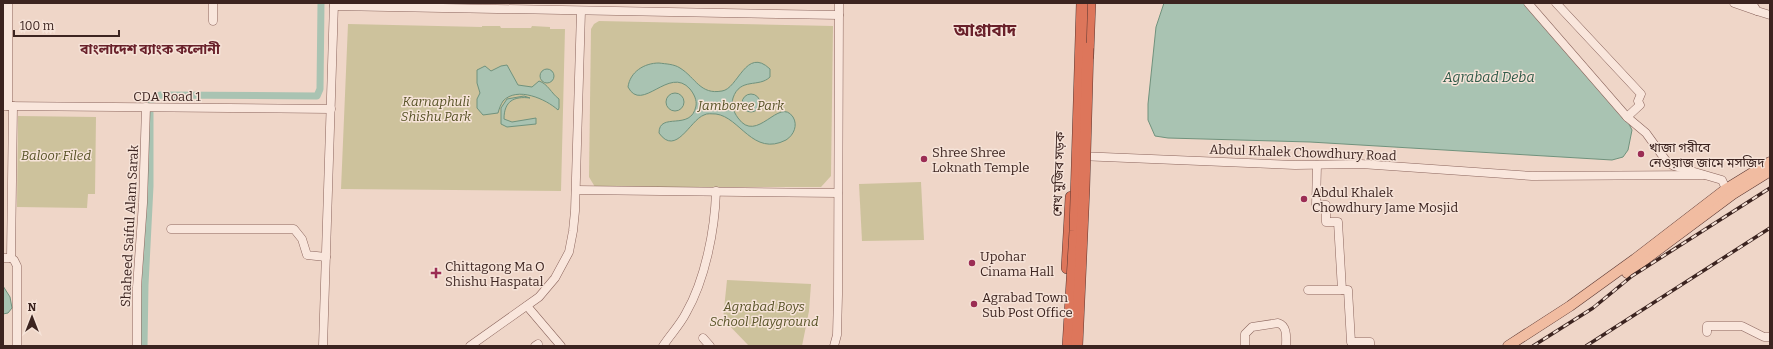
<svg xmlns="http://www.w3.org/2000/svg" width="1773" height="349" font-family="Bitter,'Noto Sans Bengali',serif">
	<style>
		.green { fill: #cdc29c }
		.water { fill: #a9c3b2; stroke: #70927d }
		.lines { fill: none; stroke-linecap: round; stroke-linejoin: round }
		.canal { stroke: #a9c3b2; stroke-width: 7 }
		.minor-casing { stroke: #8b655d; stroke-width: 9 }
		.major-casing { stroke: #5a3631; stroke-width: 11 }
		.highway-casing { stroke: #5a3631; stroke-width: 12 }
		.minor { stroke: #f9e6dc; stroke-width: 8 }
		.major { stroke: #f1bca1; stroke-width: 10 }
		.highway { stroke: #dd765b; stroke-width: 11 }
		.rail-casing { stroke: #3c2420; stroke-width: 3.5 }
		.rail { stroke: #f6e3d8; stroke-width: 2; stroke-dasharray: 6; stroke-linecap: butt }
		.highway-bridge-casing { stroke: #5a3631; stroke-width: 12; stroke-linecap: butt }
		.highway-bridge { stroke: #dd765b; stroke-width: 11 }
		.poi-dot { fill: #9b2d54; stroke: #f6e3d8; stroke-width: 1.5 }
		.labels { text-anchor: middle; stroke-width: 3; stroke-linejoin: round; paint-order: stroke }
		.street-label { font-size: 13px; fill: #3c2420; stroke: #f6e3d8 }
		.park-label { font-size: 13px; font-style: italic; fill: #585327; stroke: #f6e3d8 }
		.poi-label { font-size: 13px; fill: #3c2420; stroke: #f6e3d8; text-anchor: start }
		.neighbourhood-label { font-size: 14px; font-weight: bold; fill: #69202a; stroke: #f6e3d8 }
		.water-label { font-size: 14px; font-style: italic; fill: #305b49; stroke: #f6e3d8 }
		.district-label { font-size: 17px; font-weight: bold; fill: #69202a; stroke: #f6e3d8 }
	</style>
	<rect width="100%" height="100%" fill="#efd6c8"/>
	<g class="green">
		<polygon points="599,21 833,26 831,176 821,187 595,187 589,177 591,29 594,24"/>
		<polygon points="348,24 482,27 482,26 500,26 501,28 531,28 532,26 550,27 550,29 565,29 561,191 341,189"/>
		<polygon points="18,116 96,117 95,194 88,194 87,208 17,207"/>
		<polygon points="921,182 924,240 862,241 859,184"/>
		<polygon points="727,280 811,284 809,311 802,346 749,346 723,319"/>
	</g>
	<g class="water">
		<polygon points="1164,3 1526,3 1628,122 1632,130 1628,150 1623,157 1612,160 1310,142 1168,138 1155,136 1148,120 1148,104 1156,27"/>
		<path d="M 659,63 C 666,64 674,64 680,68 C 696,78 700,95 722,91 C 738,89 746,46 770,69 L 770,77 C 759,88 740,77 733,98 C 731,105 733,111 738,118 C 757,145 779,96 793,117 C 798,125 794,135 786,140 C 753,157 740,117 716,114 C 712,114 707,113 704,115 C 690,120 676,157 659,133 C 659,111 691,132 696,106 C 697,100 694,94 690,89 C 669,65 642,114 628,87 C 630,72 644,63 659,63 Z"/>
		<path d="M 507,65 L 518,85 L 532,87 L 539,81 C 548,84 551,93 559,99 L 559,108 L 558,110 C 546,99 517,86 503,101 C 501,104 499,109 498,113 L 483,115 L 477,108 L 477,99 L 480,93 L 477,83 L 477,70 L 485,66 L 491,71 L 501,66 Z"/>
		<circle cx="547" cy="76" r="7"/>
		<circle cx="675" cy="102" r="9"/>
		<circle cx="751" cy="103" r="9"/>
		<path d="M 524,96 L 530,98 C 514,96 504,101 504,119 L 512,122 L 536,118 L 536,124 L 507,127 L 501,124 L 501,108 L 507,99 Z"/>
		<polygon points="3,286 10,297 12,308 8,313 3,314"/>
	</g>
	<g class="lines">
		<g class="canal">
			<polyline points="151,101 151,100 160,95 317,96 320,89 321,3"/>
			<polyline points="144,346 145,285 150,186 150,113"/>
		</g>
		<defs>
			<g id="minor">
				<polyline points="8,3 8,106"/>
				<polyline points="1528,3 1627,117 1646,133 1667,162 1674,166 1722,180 1726,189"/>
				<polyline points="1556,3 1641,94 1638,101 1640,105 1627,117"/>
				<polyline points="1734,3 1757,11"/>
				<polyline points="1752,3 1757,11 1770,15"/>
				<polyline points="334,6 839,15"/>
				<polyline points="213,21 213,3"/>
				<polyline points="3,106 331,109"/>
				<polyline points="13,106 11,258 14,260 17,266 17,346"/>
				<polyline points="1079,156 1295,165 1361,164 1532,176 1703,175"/>
				<polyline points="1317,165 1316,205 1326,205 1326,222 1338,222 1342,290"/>
				<polyline points="576,190 838,193"/>
				<polyline points="171,229 294,229 302,239 307,255 326,257"/>
				<polyline points="3,258 11,258"/>
				<polyline points="1308,290 1348,290 1351,342 1370,342 1370,346"/>
				<polyline points="527,306 561,346"/>
				<polyline points="1707,332 1707,326 1742,326 1764,337 1770,337"/>
				<polyline points="703,338 710,346"/>
				<polyline points="137,346 137,287 143,203 146,107"/>
				<polyline points="323,346 334,3"/>
				<polyline points="470,346 539,297 555,278 569,252 573,231 575,211 581,11"/>
				<polyline points="535,346 538,344"/>
				<path d="M 663,346 C 670,335 680,325 686,313 C 705,280 715,230 716,191"/>
				<polyline points="834,346 837,335 838,295 839,3"/>
				<path d="M 1245,346 L 1245,334 L 1252,327 L 1278,323 C 1288,326 1286,338 1286,346"/>
			</g>
			<g id="major">
				<polyline points="1627,273 1733,194 1770,171"/>
				<polyline points="1508,346 1570,306 1635,259 1726,189 1770,162"/>
			</g>
			<g id="highway">
				<polyline points="1088,56 1090,3"/>
				<polyline points="1067,268 1071,197"/>
			</g>
		</defs>
		<use href="#minor" class="minor-casing"/>
		<use href="#major" class="major-casing"/>
		<use href="#highway" class="highway-casing"/>
		<use href="#minor" class="minor"/>
		<use href="#major" class="major"/>
		<use href="#highway" class="highway"/>
		<defs>
			<g id="rail">
				<polyline points="1533,346 1593,308 1632,276 1770,188"/>
				<polyline points="1586,346 1770,228"/>
			</g>
		</defs>
		<use href="#rail" class="rail-casing"/>
		<use href="#rail" class="rail"/>
		<defs>
			<g id="highway-bridge">
				<polyline points="1068,346 1075,231 1082,3"/>
				<polyline points="1077,346 1084,189 1088,48"/>
			</g>
		</defs>
		<use href="#highway-bridge" class="highway-bridge-casing"/>
		<use href="#highway-bridge" class="highway-bridge"/>
	</g>
	<g class="poi-dot">
		<circle cx="1641" cy="154" r="4"/>
		<circle cx="924" cy="159" r="4"/>
		<circle cx="1304" cy="199" r="4"/>
		<circle cx="972" cy="263" r="4"/>
		<path d="M434 267h4v4h4v4h-4v4h-4v-4h-4v-4h4z"/>
		<circle cx="974" cy="304" r="4"/>
	</g>
	<g class="labels">
		<g class="street-label">
			<text x="167" y="101">CDA Road 1</text>
			<text transform="translate(1303 152) rotate(2)" y="5">Abdul Khalek Chowdhury Road</text>
			<text transform="translate(1058 174) rotate(-88)" y="5">শেখ মুজিব সড়ক</text>
			<text transform="translate(129 226) rotate(-87)" y="5">Shaheed Saiful Alam Sarak</text>
		</g>
		<g class="park-label">
			<text x="436" y="106">Karnaphuli<tspan x="436" dy="15">Shishu Park</tspan></text>
			<text x="741" y="110">Jamboree Park</text>
			<text x="56" y="160">Baloor Filed</text>
			<text x="764" y="311">Agrabad Boys<tspan x="764" dy="15">School Playground</tspan></text>
		</g>
		<g class="poi-label">
			<text x="1649" y="152">খাজা গরীবে<tspan x="1649" dy="15">নেওয়াজ জামে মসজিদ</tspan></text>
			<text x="932" y="157">Shree Shree<tspan x="932" dy="15">Loknath Temple</tspan></text>
			<text x="1312" y="197">Abdul Khalek<tspan x="1312" dy="15">Chowdhury Jame Mosjid</tspan></text>
			<text x="980" y="261">Upohar<tspan x="980" dy="15">Cinama Hall</tspan></text>
			<text x="445" y="271">Chittagong Ma O<tspan x="445" dy="15">Shishu Haspatal</tspan></text>
			<text x="982" y="302">Agrabad Town<tspan x="982" dy="15">Sub Post Office</tspan></text>
		</g>
		<g class="neighbourhood-label">
			<text x="150" y="54">বাংলাদেশ ব্যাংক কলোনী</text>
		</g>
		<g class="water-label">
			<text x="1489" y="82">Agrabad Deba</text>
		</g>
		<g class="district-label">
			<text x="985" y="36">আগ্রাবাদ</text>
		</g>
	</g>
	<rect width="1773" height="349" fill="none" stroke="#3c2420" stroke-width="8"/>
	<g transform="translate(32 317)" stroke="#f6e3d8" stroke-width="3" paint-order="stroke">
	<path d="M0-3L7 15L0 10L-7 15Z" fill="#3c2420"/>
	<text y="-6" font-size="11" font-weight="bold" text-anchor="middle" fill="#3c2420">N</text>
	</g>
	<path d="M14 30v6h105v-6" fill="none" stroke="#3c2420" stroke-width="2"/>
	<text x="20" y="30" font-size="12" fill="#3c2420" stroke="#f6e3d8" stroke-width="3" paint-order="stroke">100 m</text>
</svg>
